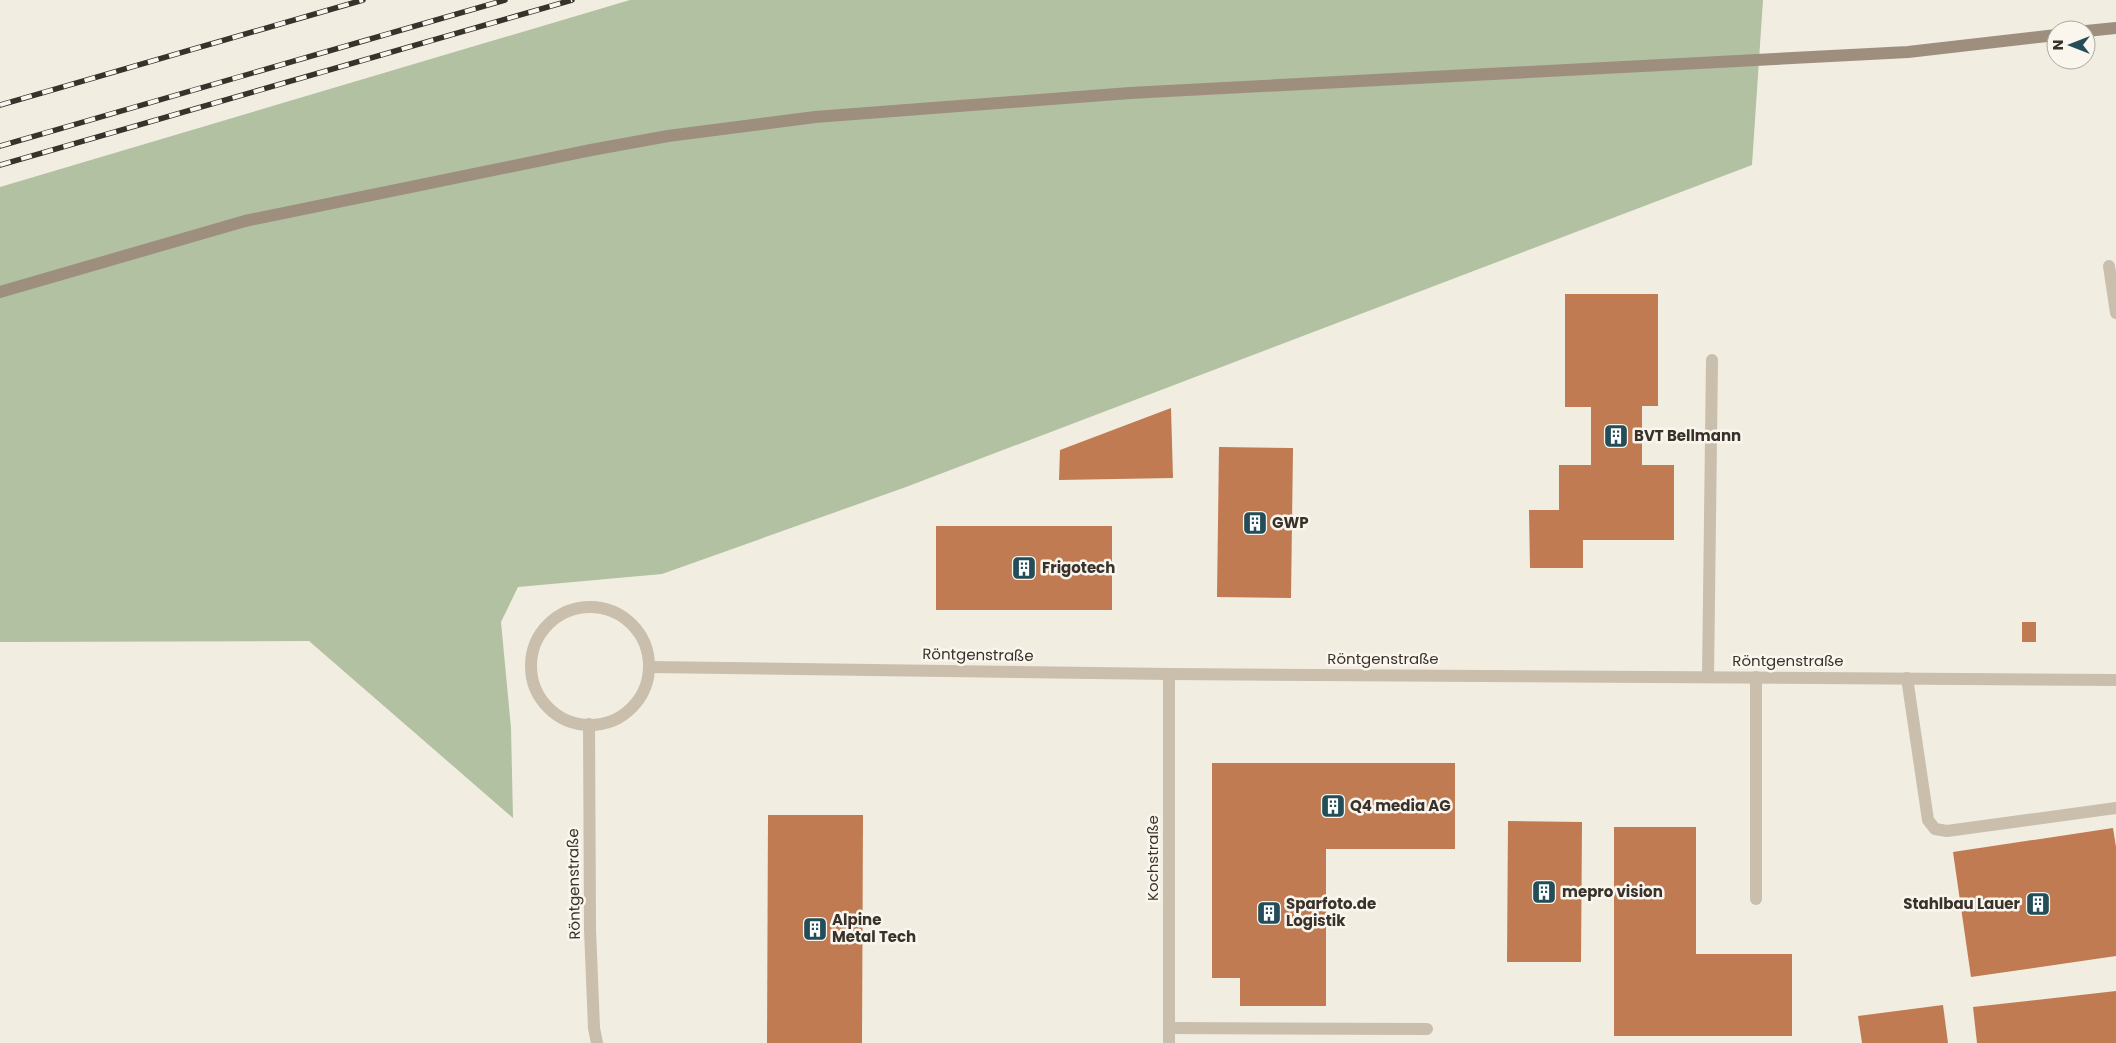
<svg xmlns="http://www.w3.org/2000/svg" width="2116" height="1043" font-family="Poppins,sans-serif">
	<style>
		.green { fill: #b2c1a1 }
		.building { fill: #c07b52 }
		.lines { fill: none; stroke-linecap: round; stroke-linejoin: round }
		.lane { stroke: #cabead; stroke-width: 12 }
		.street { stroke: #cabead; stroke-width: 12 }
		.secondary { stroke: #9e8e7e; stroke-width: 12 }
		.rail-casing { stroke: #39322b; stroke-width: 5.5 }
		.rail { stroke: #faf6ee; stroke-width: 4; stroke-dasharray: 11; stroke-linecap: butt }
		.labels { text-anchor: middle; stroke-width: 5; stroke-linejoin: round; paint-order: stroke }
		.poi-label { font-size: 15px; font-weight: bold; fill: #39322b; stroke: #faf6ee; text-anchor: start }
		.street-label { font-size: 15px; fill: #39322b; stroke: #faf6ee }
	</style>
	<rect width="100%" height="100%" fill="#f2ede1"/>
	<polygon class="green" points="630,0 1763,0 1752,165 906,487 662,574 518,587 501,622 511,728 513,818 309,641 0,642 0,187"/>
	<g class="building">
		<polygon points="1565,294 1658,294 1658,406 1642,406 1642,465 1674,465 1674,540 1583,540 1583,568 1530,568 1529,510 1559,510 1559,465 1591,465 1591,407 1565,407"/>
		<polygon points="1171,408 1173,478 1059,480 1060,450"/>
		<polygon points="1219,447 1293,448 1291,598 1217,597"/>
		<rect x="936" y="526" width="176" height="84"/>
		<rect x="2022" y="622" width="14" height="20"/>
		<polygon points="1212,763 1455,763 1455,849 1326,849 1326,1006 1240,1006 1240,978 1212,978"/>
		<polygon points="768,815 863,815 862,1043 767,1043"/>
		<polygon points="1508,821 1582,822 1581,962 1507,962"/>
		<polygon points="1614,827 1696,827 1696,954 1792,954 1792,1036 1614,1036"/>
		<polygon points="2113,828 2116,847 2116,956 1971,977 1953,852"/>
		<polygon points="2116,991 2116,1043 1977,1043 1973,1007"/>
		<polygon points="1943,1005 1948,1043 1862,1043 1858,1016"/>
	</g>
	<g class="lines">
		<g class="lane">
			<polyline points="2109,266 2116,313"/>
			<polyline points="1708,677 1712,360"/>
			<polyline points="1756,677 1756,899"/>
			<polyline points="1907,678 1928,820 1935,829 1947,831 2116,808"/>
			<polyline points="1169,1028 1427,1029"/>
		</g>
		<g class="street">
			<circle cx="590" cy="666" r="59"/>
			<polyline points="649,667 1169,674 2116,680"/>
			<polyline points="589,724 590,929 594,1028 597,1043"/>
			<polyline points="1169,1043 1169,674"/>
		</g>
		<g class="secondary">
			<polyline points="2086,31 2116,28"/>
			<polyline points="0,292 245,221 591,150 668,136 815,117 1130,93 1908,52 2056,35"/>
		</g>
		<defs>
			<g id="rail">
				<polyline points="0,105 363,0"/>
				<polyline points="0,146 505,0"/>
				<polyline points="0,165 572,0"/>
			</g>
		</defs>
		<use href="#rail" class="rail-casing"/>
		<use href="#rail" class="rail"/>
	</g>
	<defs>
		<symbol id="building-square" viewBox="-11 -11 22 22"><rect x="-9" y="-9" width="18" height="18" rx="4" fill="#234e59" stroke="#faf6ee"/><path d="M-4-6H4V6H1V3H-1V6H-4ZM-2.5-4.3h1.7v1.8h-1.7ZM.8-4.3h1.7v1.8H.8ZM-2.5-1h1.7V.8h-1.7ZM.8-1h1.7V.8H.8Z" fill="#fff"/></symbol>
	</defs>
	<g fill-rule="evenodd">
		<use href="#building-square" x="1602" y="422" width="28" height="28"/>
		<use href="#building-square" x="1241" y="509" width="28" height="28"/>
		<use href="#building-square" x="1010" y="554" width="28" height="28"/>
		<use href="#building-square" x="1319" y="792" width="28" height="28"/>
		<use href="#building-square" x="1530" y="878" width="28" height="28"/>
		<use href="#building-square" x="2024" y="890" width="28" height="28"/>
		<use href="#building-square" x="1255" y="899" width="28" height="28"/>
		<use href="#building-square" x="801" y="915" width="28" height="28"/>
	</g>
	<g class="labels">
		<g class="poi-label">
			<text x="1634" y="441">BVT Bellmann</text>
			<text x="1272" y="528">GWP</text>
			<text x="1042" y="573">Frigotech</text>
			<text x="1350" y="811">Q4 media AG</text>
			<text x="1562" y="897">mepro vision</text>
			<text x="1286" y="909">Sparfoto.de<tspan x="1286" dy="17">Logistik</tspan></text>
			<text x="2020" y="909" text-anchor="end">Stahlbau Lauer</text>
			<text x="832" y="925">Alpine<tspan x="832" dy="17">Metal Tech</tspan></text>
		</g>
		<g class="street-label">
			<text transform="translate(978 655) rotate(1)" y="5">Röntgenstraße</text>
			<text x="1383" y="664">Röntgenstraße</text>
			<text x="1788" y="666">Röntgenstraße</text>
			<text transform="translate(1153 858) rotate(-90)" y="5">Kochstraße</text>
			<text transform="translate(574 884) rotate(-91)" y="5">Röntgenstraße</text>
		</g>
	</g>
	<g transform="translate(2071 45) rotate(270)"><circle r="24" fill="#faf6ee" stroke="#ada8a0"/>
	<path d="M0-4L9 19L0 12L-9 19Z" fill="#234e59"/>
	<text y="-8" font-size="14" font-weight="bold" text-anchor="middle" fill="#39322b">N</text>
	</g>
</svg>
